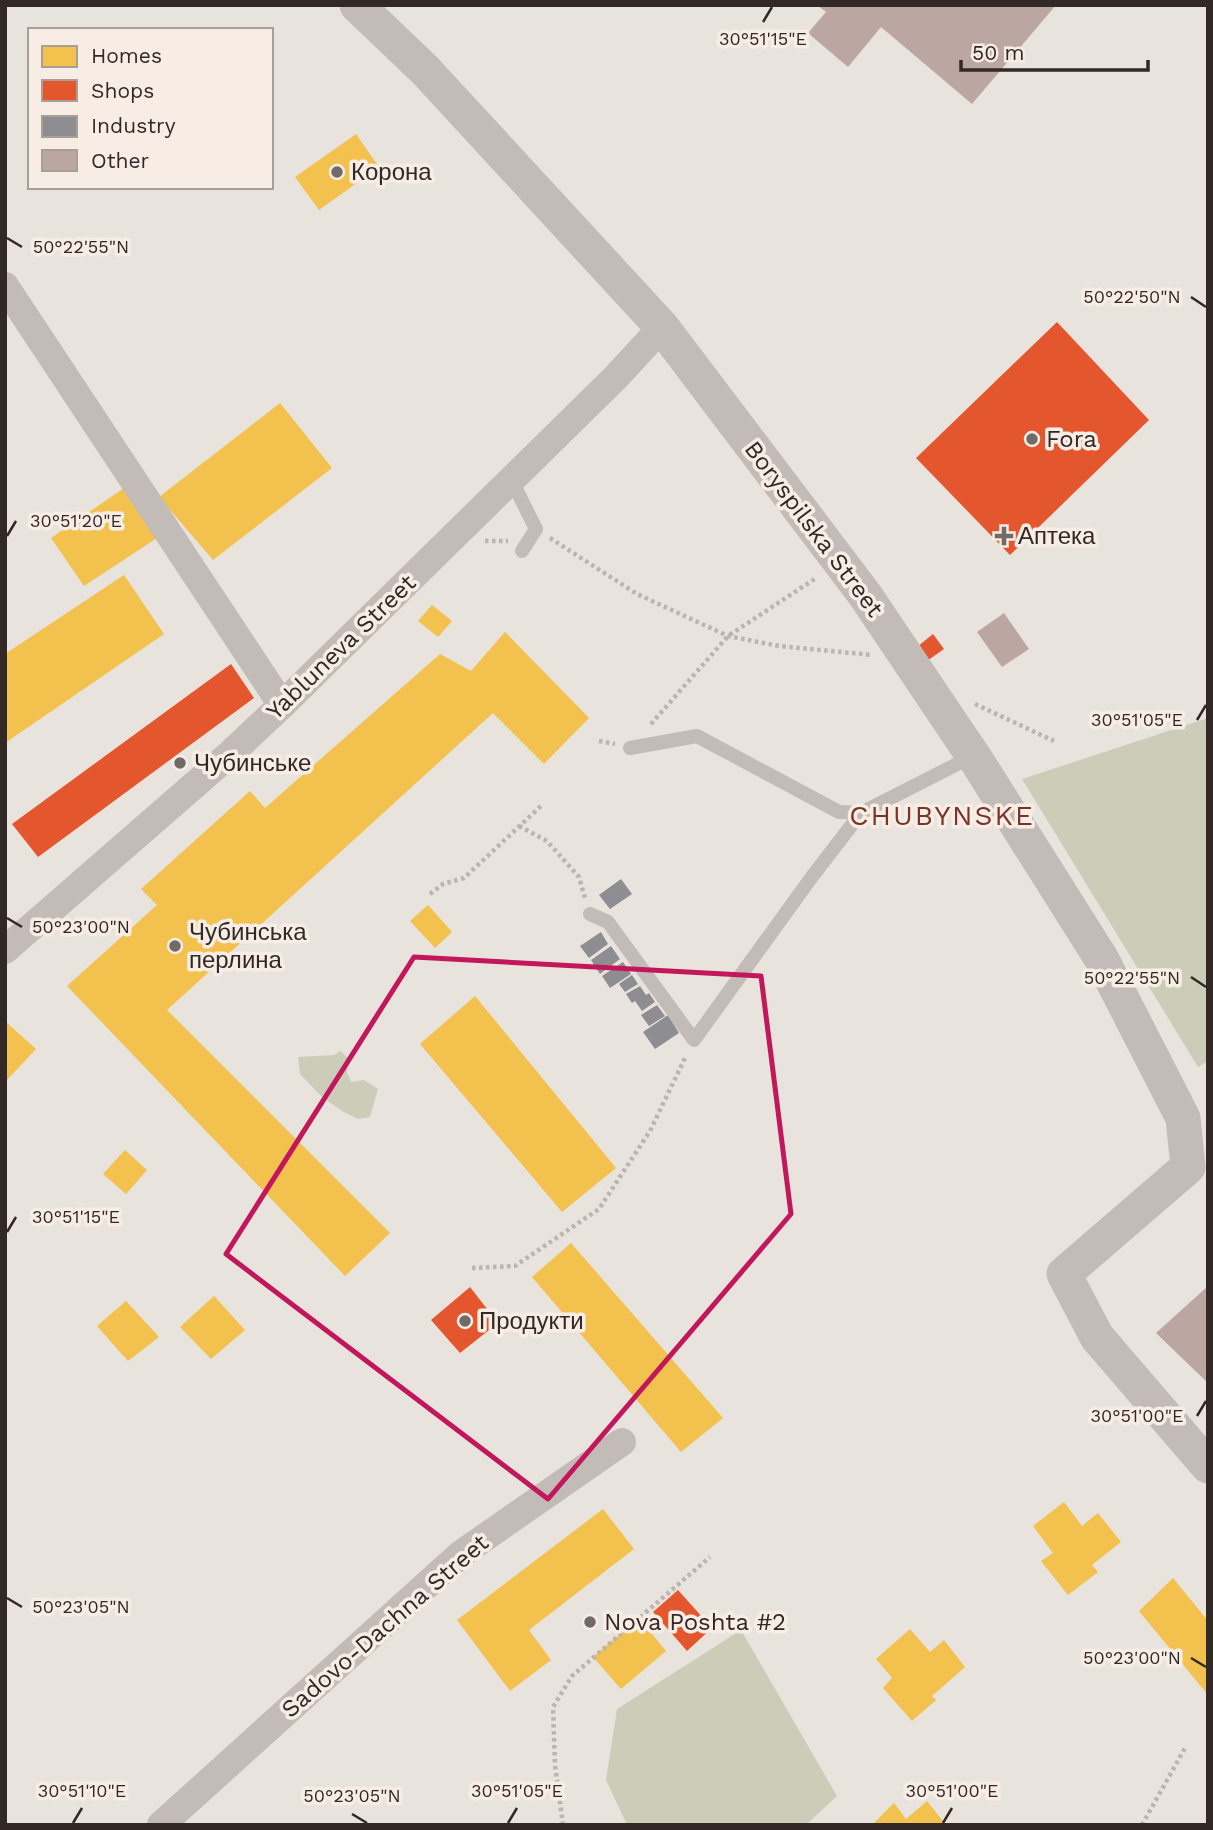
<svg xmlns="http://www.w3.org/2000/svg" width="1213" height="1830" font-family="'Work Sans',sans-serif">
	<style>
		.green { fill: #cccdb9 }
		.homes { fill: #f2c14e }
		.shops { fill: #e4572e }
		.industry { fill: #8d8d92 }
		.building { fill: #bba6a2 }
		.lines { fill: none; stroke-linecap: round; stroke-linejoin: round }
		.path { stroke: #bbb4b0; stroke-width: 4.5; stroke-dasharray: 3.5 3.5; stroke-linecap: butt }
		.service { stroke: #c2bbb8; stroke-width: 14 }
		.minor { stroke: #c2bbb8; stroke-width: 28 }
		.tertiary { stroke: #c2bbb8; stroke-width: 35 }
		.marked { fill: none; stroke: #c2185b; stroke-width: 5; stroke-linejoin: round }
		.ticks { fill: none; stroke: #322926; stroke-width: 2.5 }
		.poi-dot { fill: #726a66; stroke: #f7ede5; stroke-width: 2.5 }
		.labels { text-anchor: middle; stroke-width: 7; stroke-linejoin: round; paint-order: stroke }
		.poi-label { font-size: 24px; fill: #322926; stroke: #f7ede5; text-anchor: start }
		.street-label { font-size: 24px; fill: #322926; stroke: #f7ede5 }
		.quarter-label { font-size: 28px; letter-spacing: 2px; fill: #793328; stroke: #f7ede5 }
		.ticks-label { font-size: 18px; text-anchor: middle; fill: #322926; stroke: #f7ede5; stroke-width: 7; stroke-linejoin: round; paint-order: stroke }
	</style>
	<rect width="100%" height="100%" fill="#e9e3de"/>
	<g class="green">
		<polygon points="1208,718 1208,1061 1198,1067 1022,779"/>
		<polygon points="340,1051 348,1058 347,1073 351,1082 364,1080 378,1089 370,1117 358,1119 342,1111 321,1096 300,1074 298,1057 334,1055"/>
		<polygon points="741,1630 837,1796 806,1825 627,1825 606,1780 617,1709"/>
	</g>
	<g class="homes">
		<polygon points="356,134 379,167 319,210 295,177"/>
		<polygon points="280,403 332,468 213,560 159,497"/>
		<polygon points="127,486 160,536 84,586 51,538"/>
		<polygon points="124,575 164,634 5,743 5,654"/>
		<polygon points="432,605 452,621 438,637 418,621"/>
		<polygon points="505,632 589,718 544,764 493,713 167,1010 390,1233 345,1276 67,986 157,905 141,889 250,791 265,808 440,654 471,671"/>
		<polygon points="428,905 452,932 435,948 410,921"/>
		<polygon points="73,918 81,927 70,936 63,926"/>
		<polygon points="475,996 616,1168 562,1212 420,1044"/>
		<polygon points="5,1021 36,1049 5,1082"/>
		<polygon points="125,1150 147,1170 126,1194 103,1174"/>
		<polygon points="571,1243 723,1418 681,1452 532,1277"/>
		<polygon points="214,1296 245,1330 211,1359 180,1327"/>
		<polygon points="126,1301 159,1337 128,1361 97,1326"/>
		<polygon points="1064,1502 1082,1526 1098,1513 1121,1542 1092,1565 1098,1572 1068,1595 1041,1561 1053,1553 1033,1526"/>
		<polygon points="603,1509 634,1549 529,1630 551,1660 510,1691 457,1620"/>
		<polygon points="1173,1578 1208,1621 1208,1695 1139,1611"/>
		<polygon points="639,1618 666,1651 621,1689 593,1657"/>
		<polygon points="910,1629 930,1652 944,1640 965,1667 932,1696 936,1700 912,1721 883,1688 892,1678 876,1659"/>
		<polygon points="927,1801 946,1825 872,1825 894,1803 906,1819"/>
	</g>
	<g class="shops">
		<polygon points="1057,322 1149,420 1010,555 916,458"/>
		<polygon points="933,634 944,649 927,661 917,647"/>
		<polygon points="231,664 254,698 38,857 12,824"/>
		<polygon points="470,1287 498,1323 460,1353 431,1320"/>
		<polygon points="678,1590 712,1628 687,1651 653,1612"/>
	</g>
	<g class="industry">
		<polygon points="621,879 632,894 610,909 599,895"/>
		<polygon points="601,932 608,944 589,958 580,946"/>
		<polygon points="611,946 620,959 600,974 591,960"/>
		<polygon points="623,962 631,974 610,988 602,976"/>
		<polygon points="632,975 638,984 625,992 619,984"/>
		<polygon points="640,986 646,995 649,993 655,1002 642,1011 635,1001 632,1003 626,994"/>
		<polygon points="657,1005 665,1016 649,1026 641,1015"/>
		<polygon points="668,1015 679,1033 655,1049 643,1032"/>
	</g>
	<g class="building">
		<polygon points="817,5 1056,5 972,104 881,27 848,67 808,33 826,12"/>
		<polygon points="1004,613 1029,649 1002,667 977,632"/>
		<polygon points="1208,1286 1208,1383 1156,1333"/>
	</g>
	<g class="lines">
		<g class="path">
			<polyline points="550,538 637,594 728,636 779,646 872,655"/>
			<polyline points="485,541 508,541"/>
			<polyline points="975,704 1054,741"/>
			<polyline points="651,724 728,636 816,578"/>
			<polyline points="599,741 615,744"/>
			<polyline points="519,826 547,841 579,877 585,898"/>
			<polyline points="430,894 443,884 464,878 542,805"/>
			<polyline points="472,1268 515,1266 599,1209 650,1131 686,1056"/>
			<polyline points="563,1825 555,1765 553,1707 572,1676 710,1557"/>
			<polyline points="1142,1825 1185,1748"/>
		</g>
		<g class="service">
			<polyline points="510,481 517,491 536,529 522,551"/>
			<polyline points="630,748 697,736 839,812 861,813"/>
			<polyline points="590,914 608,922 694,1040 811,878 861,813 973,756"/>
		</g>
		<g class="minor">
			<polyline points="5,286 282,705"/>
			<polyline points="5,950 230,754 282,705 616,377 662,327"/>
			<polyline points="161,1825 461,1554 622,1442"/>
		</g>
		<polyline class="tertiary" points="357,5 425,70 662,327 865,595 978,763 1101,958 1183,1118 1188,1167 1064,1274 1097,1337 1208,1466"/>
	</g>
	<path class="marked" d="M 414,957 L 761,976 L 791,1214 L 548,1499 L 226,1254 Z"/>
	<path class="ticks" d="M 763,22 L 772,7M 7,238 L 22,247M 1191,297 L 1206,307M 7,536 L 16,521M 1197,720 L 1206,705M 7,918 L 22,927M 1191,977 L 1206,987M 7,1232 L 16,1217M 1197,1416 L 1206,1401M 7,1598 L 22,1607M 1191,1658 L 1206,1667M 352,1814 L 367,1823M 73,1823 L 82,1808M 508,1823 L 517,1808M 943,1823 L 952,1808"/>
	<g class="poi-dot">
		<circle cx="337" cy="172" r="7"/>
		<circle cx="1032" cy="439" r="7"/>
		<path d="M1000.5 525.5h7v7h7v7h-7v7h-7v-7h-7v-7h7z"/>
		<circle cx="180" cy="763" r="7"/>
		<circle cx="175" cy="946" r="7"/>
		<circle cx="465" cy="1321" r="7"/>
		<circle cx="590" cy="1622" r="7"/>
	</g>
	<g class="labels">
		<g class="poi-label">
			<text x="351" y="180">Корона</text>
			<text x="1046" y="447">Fora</text>
			<text x="1018" y="544">Аптека</text>
			<text x="194" y="771">Чубинське</text>
			<text x="189" y="940">Чубинська<tspan x="189" dy="28">перлина</tspan></text>
			<text x="479" y="1329">Продукти</text>
			<text x="604" y="1630">Nova Poshta #2</text>
		</g>
		<g class="street-label">
			<text transform="translate(814 529) rotate(53)" y="8">Boryspilska Street</text>
			<text transform="translate(341 647) rotate(-44)" y="8">Yabluneva Street</text>
			<text transform="translate(385 1626) rotate(-41)" y="8">Sadovo-Dachna Street</text>
		</g>
		<g class="quarter-label">
			<text x="942" y="825">CHUBYNSKE</text>
		</g>
	</g>
	<g class="ticks-label">
		<text x="763" y="45">30°51'15"E</text>
		<text x="81" y="253">50°22'55"N</text>
		<text x="1132" y="303">50°22'50"N</text>
		<text x="76" y="527">30°51'20"E</text>
		<text x="1137" y="726">30°51'05"E</text>
		<text x="81" y="933">50°23'00"N</text>
		<text x="1132" y="984">50°22'55"N</text>
		<text x="76" y="1223">30°51'15"E</text>
		<text x="1137" y="1422">30°51'00"E</text>
		<text x="81" y="1613">50°23'05"N</text>
		<text x="1132" y="1664">50°23'00"N</text>
		<text x="82" y="1797">30°51'10"E</text>
		<text x="517" y="1797">30°51'05"E</text>
		<text x="952" y="1797">30°51'00"E</text>
		<text x="352" y="1802">50°23'05"N</text>
	</g>
	<rect width="1213" height="1830" fill="none" stroke="#322926" stroke-width="14"/>
	<rect x="28" y="28" width="245" height="161" fill="#f7ede5" stroke="#a89f99" stroke-width="2"/>
	<rect x="42" y="46" width="35" height="21" fill="#f2c14e" stroke="#a89f99" stroke-width="2"/>
	<text x="91" y="63" font-size="21" fill="#322926">Homes</text>
	<rect x="42" y="80" width="35" height="21" fill="#e4572e" stroke="#a89f99" stroke-width="2"/>
	<text x="91" y="98" font-size="21" fill="#322926">Shops</text>
	<rect x="42" y="116" width="35" height="21" fill="#8d8d92" stroke="#a89f99" stroke-width="2"/>
	<text x="91" y="133" font-size="21" fill="#322926">Industry</text>
	<rect x="42" y="150" width="35" height="21" fill="#bba6a2" stroke="#a89f99" stroke-width="2"/>
	<text x="91" y="168" font-size="21" fill="#322926">Other</text>
	<path d="M961 60v10h187v-10" fill="none" stroke="#322926" stroke-width="3.5"/>
	<text x="972" y="60" font-size="21" fill="#322926" stroke="#f7ede5" stroke-width="5" paint-order="stroke">50 m</text>
</svg>
